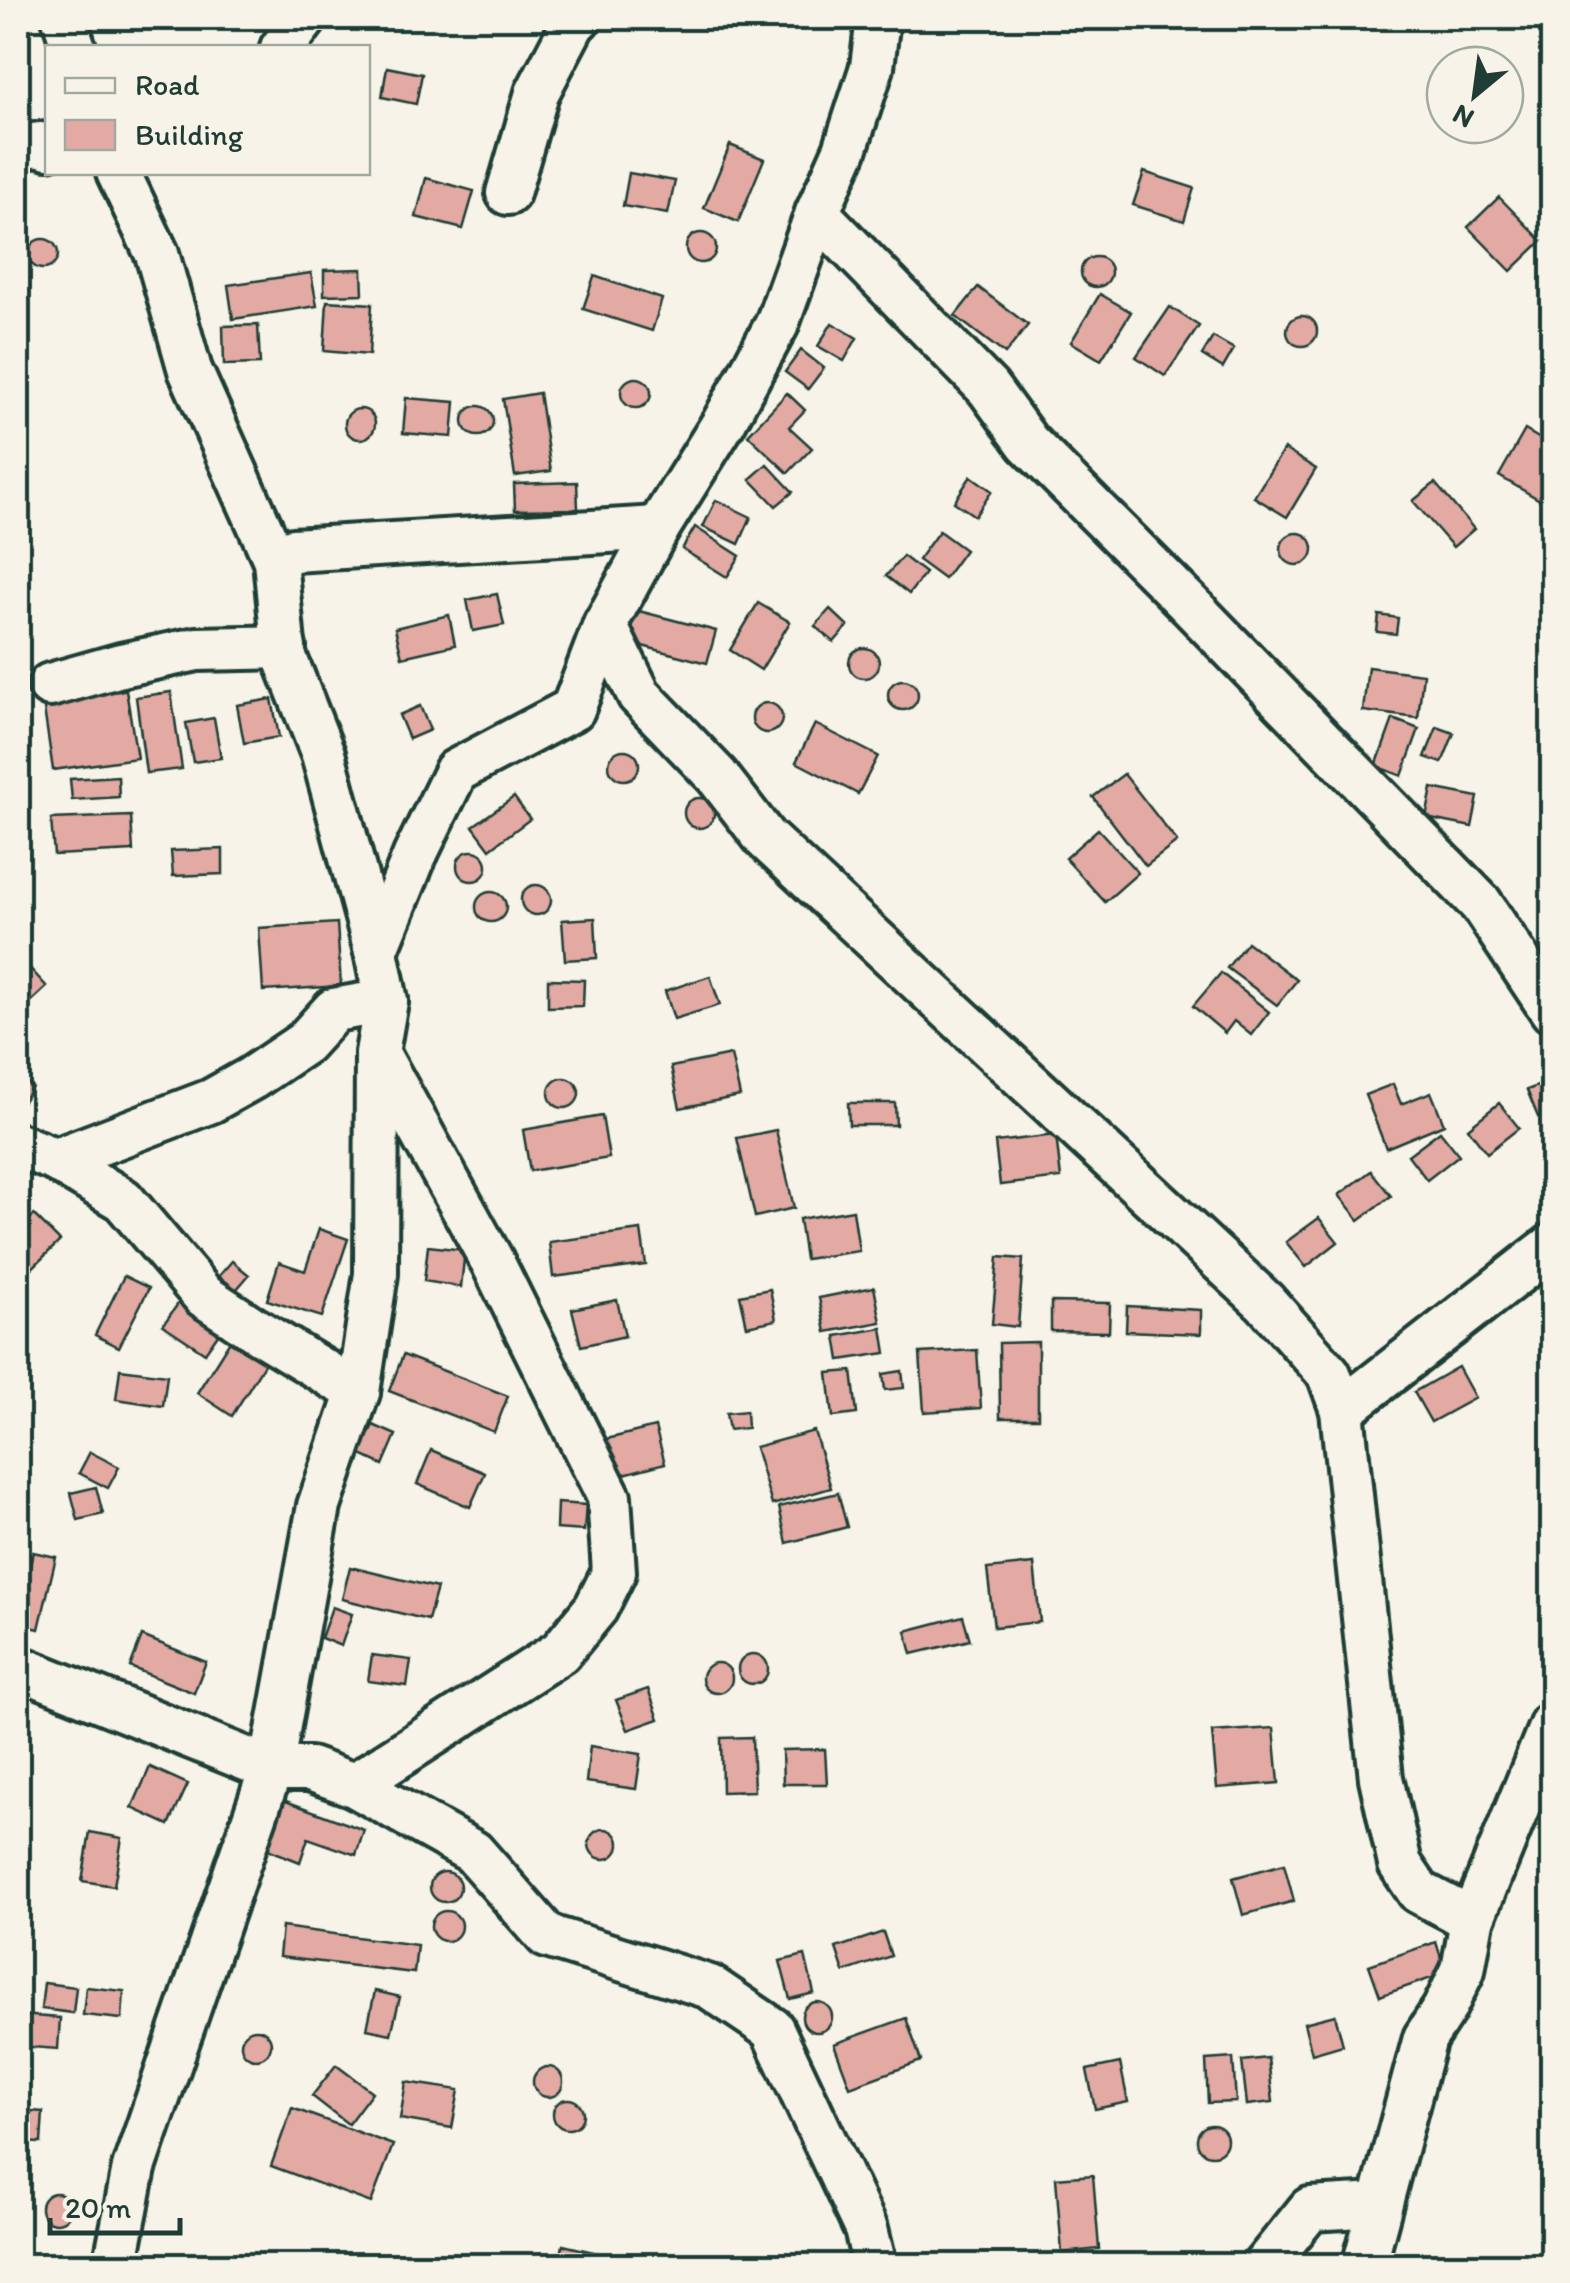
<svg xmlns="http://www.w3.org/2000/svg" width="1570" height="2283" font-family="Itim,sans-serif">
	<style>
		.building { fill: #e3a9a3; stroke: #1f3d34; stroke-width: 2.5 }
		.lines { fill: none; stroke-linecap: round; stroke-linejoin: round }
		.minor-casing { stroke: #1f3d34; stroke-width: 50 }
		.minor { stroke: #f7f3e8; stroke-width: 42 }
	</style>
	<rect width="100%" height="100%" fill="#f7f3e8"/>
	<filter id="ink" filterUnits="userSpaceOnUse"><feTurbulence type="fractalNoise" baseFrequency=".01" numOctaves="2"/><feDisplacementMap in="SourceGraphic" scale="20" xChannelSelector="R" yChannelSelector="G"/><feConvolveMatrix kernelMatrix="1 2 1 2 8 2 1 2 1" color-interpolation-filters="sRGB"/></filter>
	<g filter="url(#ink)">
		<g class="building">
			<polygon points="387,67 422,74 416,104 382,97"/>
			<polygon points="730,145 764,159 738,222 704,208"/>
			<polygon points="1144,172 1194,188 1184,221 1133,205"/>
			<polygon points="629,173 675,181 668,214 623,206"/>
			<polygon points="426,178 474,191 463,229 416,217"/>
			<polygon points="1499,197 1542,241 1511,271 1468,227"/>
			<circle cx="701" cy="248" r="15"/>
			<circle cx="43" cy="254" r="15"/>
			<circle cx="1096" cy="272" r="15"/>
			<polygon points="362,269 363,294 324,295 324,270"/>
			<polygon points="311,273 317,306 233,319 228,285"/>
			<polygon points="594,276 662,299 652,331 583,309"/>
			<polygon points="978,287 1028,325 1005,354 955,316"/>
			<polygon points="1100,294 1131,312 1101,360 1071,342"/>
			<polygon points="327,301 372,304 369,355 324,351"/>
			<polygon points="1170,307 1199,326 1165,376 1136,357"/>
			<circle cx="1302" cy="331" r="15"/>
			<polygon points="832,323 857,338 844,361 818,346"/>
			<polygon points="258,325 260,364 224,365 223,326"/>
			<polygon points="1213,337 1234,349 1223,368 1202,355"/>
			<polygon points="801,350 824,368 808,389 785,372"/>
			<circle cx="636" cy="393" r="15"/>
			<polygon points="539,393 551,471 515,476 503,399"/>
			<polygon points="787,393 805,410 789,427 812,448 788,473 748,435"/>
			<polygon points="406,398 455,402 452,437 403,433"/>
			<circle cx="478" cy="421" r="15"/>
			<circle cx="360" cy="424" r="15"/>
			<polygon points="1525,430 1552,446 1552,465 1548,473 1552,476 1552,501 1550,506 1499,476"/>
			<polygon points="1284,449 1316,469 1287,517 1254,497"/>
			<polygon points="767,464 793,492 776,506 750,479"/>
			<polygon points="971,476 992,491 975,516 954,502"/>
			<polygon points="577,482 578,509 515,510 514,484"/>
			<polygon points="1435,483 1474,529 1453,547 1413,501"/>
			<polygon points="716,500 751,517 739,544 703,527"/>
			<polygon points="695,527 740,556 727,577 682,549"/>
			<polygon points="939,531 965,550 944,579 918,560"/>
			<circle cx="1297" cy="549" r="16"/>
			<polygon points="903,556 925,573 909,594 886,576"/>
			<polygon points="497,594 504,625 473,631 467,600"/>
			<polygon points="758,603 790,622 761,670 730,650"/>
			<polygon points="830,609 848,626 834,642 815,626"/>
			<polygon points="635,610 716,631 707,663 627,642"/>
			<polygon points="449,615 455,645 402,657 395,628"/>
			<polygon points="1379,615 1398,618 1396,634 1377,632"/>
			<circle cx="864" cy="663" r="15"/>
			<polygon points="1368,667 1423,674 1418,718 1363,711"/>
			<circle cx="903" cy="695" r="15"/>
			<polygon points="126,690 137,758 53,770 43,702"/>
			<polygon points="171,692 182,769 146,773 136,697"/>
			<polygon points="272,699 279,737 244,743 237,705"/>
			<circle cx="767" cy="718" r="15"/>
			<polygon points="420,706 430,730 409,739 399,715"/>
			<polygon points="214,718 221,758 193,762 186,723"/>
			<polygon points="1393,719 1419,729 1402,776 1376,766"/>
			<polygon points="815,724 878,756 858,794 796,762"/>
			<polygon points="1437,727 1454,733 1442,763 1425,757"/>
			<circle cx="624" cy="765" r="15"/>
			<polygon points="1124,774 1177,842 1146,866 1093,797"/>
			<polygon points="118,776 119,797 72,800 70,779"/>
			<polygon points="1432,788 1478,797 1472,827 1426,818"/>
			<polygon points="514,797 530,819 490,849 473,826"/>
			<circle cx="699" cy="813" r="15"/>
			<polygon points="131,816 133,851 54,855 51,819"/>
			<polygon points="1098,829 1138,873 1105,902 1065,858"/>
			<polygon points="223,849 223,874 173,876 171,851"/>
			<circle cx="472" cy="866" r="15"/>
			<circle cx="536" cy="900" r="15"/>
			<circle cx="491" cy="907" r="15"/>
			<polygon points="595,918 597,958 565,960 562,920"/>
			<polygon points="337,923 341,986 263,991 259,928"/>
			<polygon points="1247,942 1297,980 1277,1005 1227,968"/>
			<polygon points="26,964 47,987 18,1014 18,971"/>
			<polygon points="1221,973 1269,1012 1251,1035 1234,1021 1225,1033 1193,1006"/>
			<polygon points="710,976 720,1005 674,1019 665,991"/>
			<polygon points="548,979 584,980 583,1006 548,1007"/>
			<polygon points="731,1055 740,1096 680,1108 671,1067"/>
			<polygon points="18,1077 32,1087 18,1109"/>
			<circle cx="564" cy="1093" r="15"/>
			<polygon points="1551,1081 1552,1111 1538,1117 1527,1090"/>
			<polygon points="1393,1084 1401,1104 1431,1092 1444,1124 1386,1148 1365,1095"/>
			<polygon points="848,1103 895,1103 896,1125 849,1125"/>
			<polygon points="1499,1103 1519,1128 1487,1153 1468,1128"/>
			<polygon points="602,1116 609,1158 530,1171 523,1130"/>
			<polygon points="776,1130 794,1208 755,1217 737,1138"/>
			<polygon points="1440,1131 1459,1155 1427,1180 1408,1155"/>
			<polygon points="1056,1135 1061,1178 1000,1185 995,1142"/>
			<polygon points="1371,1171 1391,1196 1359,1220 1339,1195"/>
			<polygon points="853,1210 859,1251 805,1259 799,1219"/>
			<polygon points="34,1215 60,1241 21,1279 18,1275 18,1230"/>
			<polygon points="1319,1218 1338,1242 1306,1267 1286,1242"/>
			<polygon points="319,1229 348,1239 322,1317 267,1300 279,1262 305,1271"/>
			<polygon points="641,1230 646,1265 553,1277 549,1242"/>
			<polygon points="428,1246 465,1250 461,1287 424,1281"/>
			<polygon points="998,1257 1023,1259 1018,1327 992,1324"/>
			<polygon points="232,1261 249,1275 236,1290 219,1276"/>
			<polygon points="124,1276 149,1288 119,1347 95,1335"/>
			<polygon points="874,1287 881,1322 826,1332 819,1298"/>
			<polygon points="770,1289 776,1320 747,1326 740,1295"/>
			<polygon points="182,1298 223,1327 205,1353 163,1325"/>
			<polygon points="617,1300 625,1336 581,1346 572,1309"/>
			<polygon points="1051,1302 1110,1303 1109,1332 1051,1331"/>
			<polygon points="1127,1306 1201,1310 1201,1334 1126,1331"/>
			<polygon points="882,1328 886,1353 840,1360 836,1336"/>
			<polygon points="231,1339 266,1361 232,1416 197,1393"/>
			<polygon points="1038,1342 1038,1418 1000,1418 999,1343"/>
			<polygon points="977,1350 981,1408 924,1412 920,1353"/>
			<polygon points="403,1355 508,1396 494,1432 389,1391"/>
			<polygon points="1458,1367 1475,1398 1431,1422 1414,1392"/>
			<polygon points="120,1369 167,1375 163,1406 116,1399"/>
			<polygon points="852,1371 857,1414 833,1417 828,1373"/>
			<polygon points="902,1371 904,1388 885,1390 883,1374"/>
			<polygon points="746,1411 747,1428 729,1430 726,1413"/>
			<polygon points="373,1425 396,1435 383,1465 359,1454"/>
			<polygon points="655,1427 665,1463 613,1477 603,1440"/>
			<polygon points="814,1431 831,1488 772,1505 755,1447"/>
			<polygon points="431,1450 485,1473 470,1507 417,1484"/>
			<polygon points="90,1452 119,1467 108,1488 79,1473"/>
			<polygon points="96,1487 103,1514 78,1520 71,1493"/>
			<polygon points="838,1493 847,1527 787,1543 779,1507"/>
			<polygon points="557,1503 586,1505 584,1531 556,1529"/>
			<polygon points="33,1552 56,1557 39,1629 18,1624"/>
			<polygon points="1034,1564 1040,1622 994,1627 987,1569"/>
			<polygon points="350,1567 437,1588 428,1620 342,1599"/>
			<polygon points="332,1607 352,1614 341,1646 321,1638"/>
			<polygon points="963,1616 970,1640 912,1654 906,1631"/>
			<polygon points="142,1636 206,1662 194,1693 130,1667"/>
			<circle cx="753" cy="1669" r="15"/>
			<polygon points="372,1655 411,1660 407,1686 368,1681"/>
			<circle cx="717" cy="1678" r="15"/>
			<polygon points="648,1689 659,1719 628,1730 616,1700"/>
			<polygon points="1274,1728 1279,1783 1217,1788 1212,1732"/>
			<polygon points="752,1737 754,1791 722,1792 721,1738"/>
			<polygon points="590,1746 641,1754 636,1789 586,1782"/>
			<polygon points="825,1749 827,1784 783,1784 782,1750"/>
			<polygon points="150,1767 188,1784 169,1825 132,1808"/>
			<polygon points="283,1800 364,1830 356,1855 308,1838 300,1862 265,1848"/>
			<circle cx="604" cy="1844" r="15"/>
			<polygon points="90,1832 122,1838 114,1886 82,1881"/>
			<polygon points="1284,1864 1294,1901 1243,1915 1233,1878"/>
			<circle cx="445" cy="1887" r="15"/>
			<circle cx="446" cy="1926" r="15"/>
			<polygon points="18,1915 27,1916 18,1971"/>
			<polygon points="282,1927 417,1945 414,1973 279,1957"/>
			<polygon points="883,1932 891,1956 844,1972 836,1948"/>
			<polygon points="1436,1942 1446,1973 1380,1996 1369,1965"/>
			<polygon points="805,1955 814,1993 790,1999 780,1961"/>
			<polygon points="44,1983 76,1987 73,2013 41,2009"/>
			<polygon points="86,1987 124,1991 122,2019 83,2015"/>
			<polygon points="375,1991 400,1997 391,2034 367,2029"/>
			<circle cx="817" cy="2017" r="15"/>
			<polygon points="18,2015 60,2018 58,2049 18,2046"/>
			<polygon points="1335,2015 1343,2045 1312,2054 1304,2023"/>
			<polygon points="906,2018 921,2061 850,2087 834,2044"/>
			<circle cx="256" cy="2044" r="15"/>
			<polygon points="1233,2058 1236,2102 1208,2103 1206,2060"/>
			<polygon points="1268,2058 1273,2102 1247,2105 1242,2061"/>
			<polygon points="1120,2063 1128,2102 1095,2109 1087,2070"/>
			<polygon points="336,2065 372,2092 348,2124 312,2096"/>
			<circle cx="548" cy="2082" r="15"/>
			<polygon points="406,2082 459,2090 452,2128 400,2119"/>
			<circle cx="568" cy="2114" r="15"/>
			<polygon points="292,2108 393,2145 371,2203 271,2166"/>
			<polygon points="18,2110 43,2112 41,2143 18,2142"/>
			<circle cx="1212" cy="2140" r="15"/>
			<polygon points="1093,2175 1099,2249 1062,2253 1056,2178"/>
			<circle cx="56" cy="2208" r="15"/>
			<polygon points="563,2245 602,2254 599,2266 559,2266"/>
		</g>
		<g class="lines">
			<defs>
				<g id="minor">
					<polyline points="64,18 74,48"/>
					<polyline points="282,48 305,18"/>
					<polyline points="18,147 40,144 48,147"/>
					<polyline points="508,193 537,93 573,24 579,18"/>
					<polyline points="817,213 988,388 1028,443 1185,600 1481,904 1552,1011"/>
					<polyline points="275,560 293,550 658,528"/>
					<polyline points="605,625 639,695 717,776 765,838 1265,1302 1329,1374 1342,1410 1381,1778 1400,1864 1419,1892 1472,1920"/>
					<polyline points="50,685 121,665 197,649 284,647"/>
					<polyline points="376,951 415,855 456,771 573,709 605,625 658,528 724,422 777,324 817,213 845,150 872,67 878,18"/>
					<polyline points="18,1145 56,1160 123,1200 204,1296 254,1329 358,1392"/>
					<polyline points="56,1160 211,1101 252,1078 304,1043 334,1010 386,1001"/>
					<polyline points="1342,1410 1552,1246"/>
					<polyline points="18,1667 271,1769 310,1769 354,1785 473,1852 547,1936 710,1987 772,2029 866,2229 875,2266"/>
					<polyline points="354,1785 560,1652 596,1608 614,1572 609,1497 492,1261 379,1056"/>
					<polyline points="115,2266 134,2168 271,1769 319,1506 358,1392 376,1274 377,1053 386,1001 376,951 323,754 284,655 275,560 190,370 157,254 118,172"/>
					<polyline points="1264,2266 1310,2209 1379,2205"/>
					<polyline points="1364,2266 1425,2038 1444,2009 1463,1970 1472,1920 1552,1723"/>
				</g>
			</defs>
			<use href="#minor" class="minor-casing"/>
			<use href="#minor" class="minor"/>
		</g>
	</g>
	<rect width="1570" height="2283" fill="none" stroke="#f7f3e8" stroke-width="60"/>
	<rect x="30" y="30" width="1510" height="2223" fill="none" stroke="#1f3d34" stroke-width="4" filter="url(#ink)"/>
	<rect x="45" y="45" width="325" height="130" fill="#f7f3e8" stroke="#a1aaa0" stroke-width="2.5"/>
	<rect x="65" y="78" width="50" height="15" fill="#f7f3e8" stroke="#a1aaa0" stroke-width="2.5"/>
	<text x="135" y="95" font-size="30" fill="#1f3d34">Road</text>
	<rect x="65" y="120" width="50" height="30" fill="#e3a9a3" stroke="#a1aaa0" stroke-width="2.5"/>
	<text x="135" y="145" font-size="30" fill="#1f3d34">Building</text>
	<g transform="translate(1475 95) rotate(209)"><circle r="48" fill="#f7f3e8" stroke="#a1aaa0" stroke-width="2.5"/>
	<path d="M0-8L18 38L0 25L-18 38Z" fill="#1f3d34"/>
	<text y="-15" font-size="28" font-weight="bold" text-anchor="middle" fill="#1f3d34">N</text>
	</g>
	<path d="M50 2218v15h130v-15" fill="none" stroke="#1f3d34" stroke-width="5"/>
	<text x="65" y="2218" font-size="30" fill="#1f3d34" stroke="#f7f3e8" stroke-width="8" paint-order="stroke">20 m</text>
</svg>
